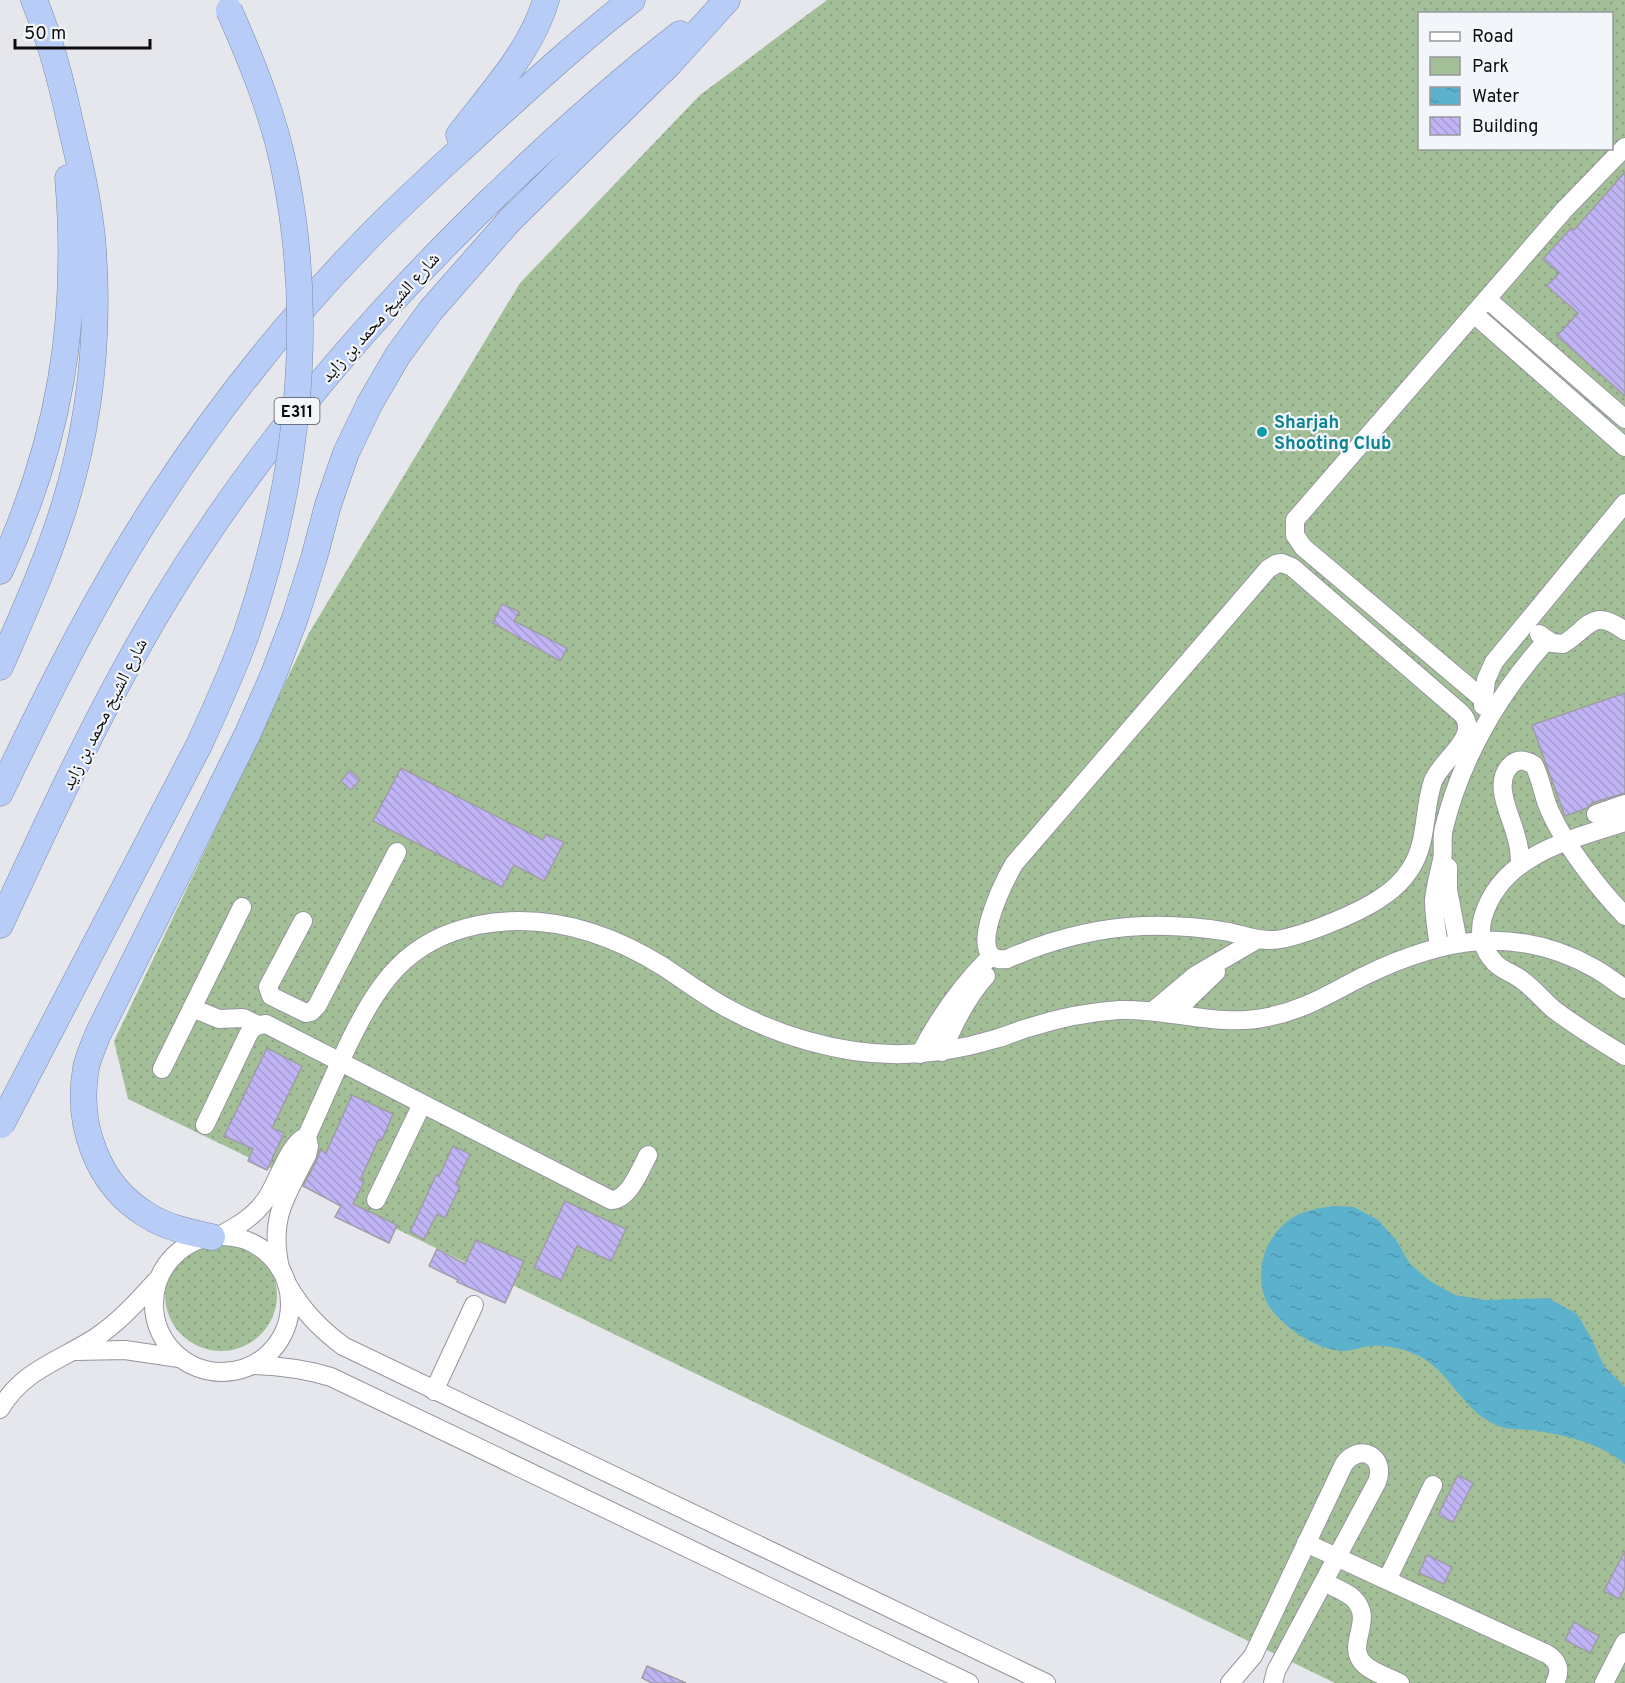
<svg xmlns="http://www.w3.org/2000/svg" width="1625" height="1683" font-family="Overpass,'Noto Naskh Arabic',sans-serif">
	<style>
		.green { fill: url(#green-dots); fill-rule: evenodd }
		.water { fill: url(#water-ripples) }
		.building { fill: url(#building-back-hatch); stroke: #9e9da3; stroke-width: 1.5 }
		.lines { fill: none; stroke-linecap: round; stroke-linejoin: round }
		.minor-casing { stroke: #94969c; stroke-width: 20 }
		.highway-casing { stroke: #7b89a6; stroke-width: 27 }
		.minor { stroke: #fff; stroke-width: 18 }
		.highway { stroke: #b7cdf8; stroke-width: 26 }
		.highway-bridge-casing { stroke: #7b89a6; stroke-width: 27; stroke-linecap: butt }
		.highway-bridge { stroke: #b7cdf8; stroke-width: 26 }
		.culture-dot { fill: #0f9aa8; stroke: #f2f5fa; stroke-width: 2 }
		.labels { text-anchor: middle; stroke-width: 4.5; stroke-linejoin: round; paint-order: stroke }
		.shield { fill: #f2f5fa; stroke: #515255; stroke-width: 1.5 }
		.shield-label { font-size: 16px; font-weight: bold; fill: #0c0c0e }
		.street-label { font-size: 18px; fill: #0c0c0e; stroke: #f2f5fa }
		.culture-label { font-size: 18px; font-weight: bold; fill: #0d838f; stroke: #f2f5fa; text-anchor: start }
	</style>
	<defs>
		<pattern id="green-dots" width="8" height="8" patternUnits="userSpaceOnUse" patternTransform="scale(1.5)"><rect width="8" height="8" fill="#a3bf98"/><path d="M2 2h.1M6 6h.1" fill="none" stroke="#8ba382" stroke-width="1.8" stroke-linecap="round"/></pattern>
		<pattern id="water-ripples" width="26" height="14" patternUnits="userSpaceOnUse" patternTransform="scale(1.5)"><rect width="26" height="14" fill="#5cb1cd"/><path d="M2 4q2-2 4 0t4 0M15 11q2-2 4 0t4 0" fill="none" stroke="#4f97af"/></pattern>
		<pattern id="building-back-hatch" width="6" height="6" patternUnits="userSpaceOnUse" patternTransform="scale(1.5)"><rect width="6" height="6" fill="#c1b4f5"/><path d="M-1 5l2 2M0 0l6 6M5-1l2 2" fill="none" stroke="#a59ad1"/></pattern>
	</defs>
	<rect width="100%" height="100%" fill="#e5e7ed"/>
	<g class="green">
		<path d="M 827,0 L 1625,0 L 1625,1683 L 1335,1683 L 128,1099 L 114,1041 L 309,633 L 520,283 L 700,95 ZM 1420,14 L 1612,14 L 1612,148 L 1420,148 Z"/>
		<circle cx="221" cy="1295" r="56"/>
	</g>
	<path class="water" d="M 1336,1206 L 1354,1207 L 1378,1220 L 1396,1240 L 1410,1264 L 1430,1281 L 1455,1295 L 1484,1300 L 1548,1298 L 1577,1314 L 1590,1336 L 1604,1366 L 1625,1387 L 1625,1464 C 1600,1443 1565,1435 1532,1430 C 1521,1429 1506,1430 1496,1425 C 1464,1411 1452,1376 1423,1358 C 1418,1355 1412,1353 1407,1351 C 1397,1347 1381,1345 1371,1346 C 1362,1346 1353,1351 1344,1351 C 1317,1350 1287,1330 1271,1309 C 1257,1291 1259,1258 1271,1240 C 1287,1214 1308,1209 1336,1206 Z"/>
	<g class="building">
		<polygon points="1625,172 1625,396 1557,336 1578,313 1547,286 1559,273 1543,259 1571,228 1574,230"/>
		<polygon points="502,604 519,612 514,621 567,648 560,661 493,623"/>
		<polygon points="1625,693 1625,793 1592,803 1587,808 1565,816 1532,725"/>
		<polygon points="401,768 543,840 546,834 564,842 544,881 514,865 502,887 373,821"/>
		<polygon points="350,770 360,780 351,790 341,781"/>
		<polygon points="267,1048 302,1066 272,1128 284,1133 267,1170 248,1161 253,1149 224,1136"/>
		<polygon points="352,1095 393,1114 382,1140 379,1139 360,1180 364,1182 353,1204 397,1225 389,1243 335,1217 341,1206 303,1186 317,1160 320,1150 326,1153"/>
		<polygon points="453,1146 470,1154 456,1184 460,1186 445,1218 437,1214 424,1239 410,1232 436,1175 439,1176"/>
		<polygon points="565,1201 626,1229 611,1261 577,1246 561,1280 534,1268"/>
		<polygon points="476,1240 524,1261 505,1303 457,1282 458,1280 429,1266 437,1249 465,1264"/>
		<polygon points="1458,1475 1473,1483 1453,1522 1438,1515"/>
		<polygon points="1625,1551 1625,1587 1619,1599 1604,1591"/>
		<polygon points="1427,1555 1452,1567 1444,1584 1419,1573"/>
		<polygon points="1574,1622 1599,1636 1590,1653 1565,1640"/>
		<polygon points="647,1666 686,1683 652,1683 642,1678"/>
	</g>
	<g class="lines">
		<defs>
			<g id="minor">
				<polyline points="1487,299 1625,419"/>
				<polyline points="1474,314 1625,447"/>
				<path d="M 1282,563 L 1292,567 L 1461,713 C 1483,735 1441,760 1433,781 C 1423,810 1428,841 1411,868 C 1404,879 1393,890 1382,897 C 1361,912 1294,941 1269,940 C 1255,940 1242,935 1229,932 C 1200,927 1171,925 1143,926 C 1095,928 1050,940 1007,959 C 961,965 1005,880 1014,864 L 1268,569 L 1276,564 Z"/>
				<path d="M 1539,634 L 1552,643 L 1563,644 C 1589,629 1591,606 1625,631"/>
				<polyline points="1483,699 1303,547 1295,535 1295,520 1564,210 1625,147"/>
				<polyline points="1483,706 1486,680 1494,662 1625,503"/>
				<polyline points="1596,814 1625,804"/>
				<path d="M 1625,822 C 1570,840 1502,854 1483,917 C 1478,934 1483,950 1495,963 C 1503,971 1513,973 1522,980 C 1533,988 1542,999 1552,1008 C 1575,1026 1600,1041 1625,1056"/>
				<path d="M 1520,864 C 1520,854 1519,845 1516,836 C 1511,815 1491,782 1512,764 C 1520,758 1527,761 1534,765 C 1541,779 1543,795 1549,809 C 1564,844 1599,889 1625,916"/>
				<polyline points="1448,867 1448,890 1458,942"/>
				<polyline points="303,921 268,987 271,996 306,1013 311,1012 317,1006 397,852"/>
				<path d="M 1439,947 C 1437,932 1434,916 1434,901 C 1435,887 1439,874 1442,860 C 1444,850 1441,838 1444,828 C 1461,758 1499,693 1547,640"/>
				<polyline points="192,1008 219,1019 243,1018 258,1025"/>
				<polyline points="1153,1011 1196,975 1258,939"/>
				<polyline points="1176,1014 1188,999 1216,972"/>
				<path d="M 942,1052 C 953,1025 966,998 986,976"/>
				<path d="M 920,1054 C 939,1017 961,986 991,956"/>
				<polyline points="162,1069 242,907"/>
				<path d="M 205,1125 L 248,1035 C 252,1027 257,1025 266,1024 L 611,1200 C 629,1200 640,1170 648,1155"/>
				<polyline points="376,1200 422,1104"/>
				<path d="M 219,1236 C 236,1227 252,1218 264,1202 C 278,1185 287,1144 307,1136"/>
				<circle cx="222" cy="1304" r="68"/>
				<path d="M 280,1268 C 269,1218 285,1198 307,1155 L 309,1146 L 307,1136 C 320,1107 333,1077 347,1047 C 377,985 405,940 478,925 C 545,912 608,932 664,967 C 685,981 705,996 727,1008 C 767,1030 809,1044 854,1051 C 902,1058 949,1053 995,1039 C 1007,1036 1019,1030 1031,1027 C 1059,1018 1089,1012 1119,1010 C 1169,1008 1218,1028 1268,1017 C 1307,1009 1330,993 1364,976 C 1442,938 1515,924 1594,968 C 1605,974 1615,982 1625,989"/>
				<path d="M 287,1284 C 303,1311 318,1327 343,1346 L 1046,1683"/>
				<polyline points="75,1351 125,1350 179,1358"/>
				<path d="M 253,1365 C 280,1366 305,1369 331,1377 L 969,1683"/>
				<polyline points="434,1391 474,1305"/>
				<path d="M 0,1409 C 23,1370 59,1361 95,1338 C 118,1323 137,1302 156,1281"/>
				<path d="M 1306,1543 L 1547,1654 C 1559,1661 1561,1671 1555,1683"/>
				<polyline points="1387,1580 1433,1485"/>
				<path d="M 1324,1582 C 1333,1587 1345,1591 1353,1598 C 1376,1620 1345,1644 1363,1663 C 1371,1672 1388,1677 1400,1683"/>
				<path d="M 1230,1683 L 1253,1656 L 1344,1464 C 1360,1442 1387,1457 1377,1482 L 1276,1671 L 1273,1683"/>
				<polyline points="1604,1683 1625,1642"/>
			</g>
			<g id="highway">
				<path d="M 459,135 C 491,93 531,51 546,0"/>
				<path d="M 0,571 C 60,442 80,320 68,178"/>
				<path d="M 0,667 C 23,614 47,562 64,507 C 91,420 100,327 92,237 C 88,198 79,160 70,122 C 61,80 50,39 34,0"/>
				<path d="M 0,793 C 48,693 98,592 159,499 C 218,408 286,323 361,245 C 400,204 443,166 484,128 C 533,84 580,40 632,0"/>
				<path d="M 0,925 C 51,815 102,704 165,600 C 255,451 367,320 492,199 C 552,141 614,85 680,34"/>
				<path d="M 212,1237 C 189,1232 167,1228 147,1215 C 97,1185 76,1124 86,1068 C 88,1057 94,1045 98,1034 L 248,733 L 273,676 L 295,618 L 314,558 L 328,505 L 346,453 L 370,403 L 398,355 L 431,310 L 510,220 L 670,63 L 727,0"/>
			</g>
		</defs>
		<use href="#minor" class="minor-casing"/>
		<use href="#highway" class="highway-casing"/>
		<use href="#minor" class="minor"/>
		<use href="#highway" class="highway"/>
		<defs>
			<path id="highway-bridge" d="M 1,1125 L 199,745 C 216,708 233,671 247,632 C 297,485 316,326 285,172 C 274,116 252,62 229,10"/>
		</defs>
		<use href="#highway-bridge" class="highway-bridge-casing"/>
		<use href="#highway-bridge" class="highway-bridge"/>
	</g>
	<circle class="culture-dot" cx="1262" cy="432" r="6"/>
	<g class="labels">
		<rect class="shield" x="274.5" y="398" width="45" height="26" rx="4.5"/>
		<g class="shield-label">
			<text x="297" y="417">E311</text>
		</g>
		<g class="street-label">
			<text transform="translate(380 317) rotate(-48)" y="6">شارع الشيخ محمد بن زايد</text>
			<text transform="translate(104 714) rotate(-63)" y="6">شارع الشيخ محمد بن زايد</text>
		</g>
		<g class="culture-label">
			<text x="1274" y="428">Sharjah<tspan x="1274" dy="21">Shooting Club</tspan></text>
		</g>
	</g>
	<rect x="1418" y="12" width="195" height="138" fill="#f2f5fa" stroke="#96989c" stroke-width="1.5"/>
	<rect x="1430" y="32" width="30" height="9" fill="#ffffff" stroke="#96989c" stroke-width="1.5"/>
	<text x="1472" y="42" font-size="18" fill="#0c0c0e">Road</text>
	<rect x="1430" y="57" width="30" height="18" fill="#a3bf98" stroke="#96989c" stroke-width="1.5"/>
	<text x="1472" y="72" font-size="18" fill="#0c0c0e">Park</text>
	<rect x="1430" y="87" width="30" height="18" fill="url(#water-ripples)" stroke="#96989c" stroke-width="1.5"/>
	<text x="1472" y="102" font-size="18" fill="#0c0c0e">Water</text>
	<rect x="1430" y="117" width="30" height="18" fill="url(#building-back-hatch)" stroke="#96989c" stroke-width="1.5"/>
	<text x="1472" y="132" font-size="18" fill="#0c0c0e">Building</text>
	<path d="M15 39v9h135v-9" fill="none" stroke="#0c0c0e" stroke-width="3"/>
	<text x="24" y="39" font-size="18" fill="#0c0c0e" stroke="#f2f5fa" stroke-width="4.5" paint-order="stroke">50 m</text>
</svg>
